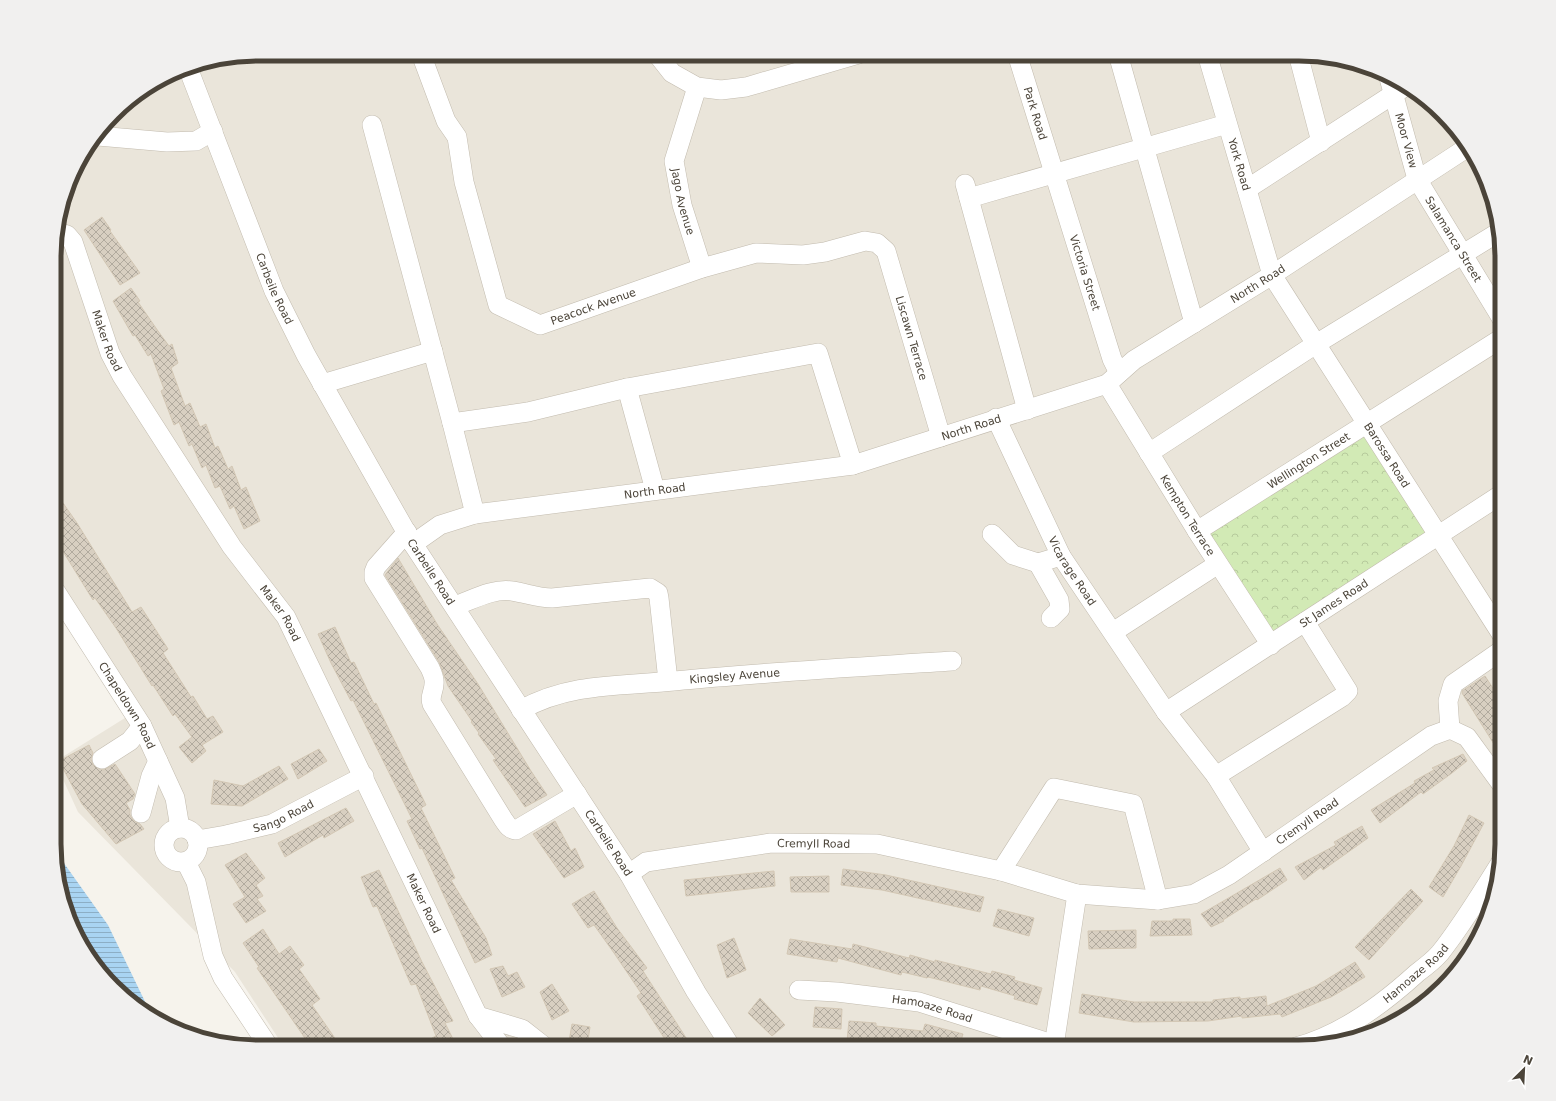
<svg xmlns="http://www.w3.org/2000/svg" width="1556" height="1101" font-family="'DejaVu Sans',sans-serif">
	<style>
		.residential { fill: #eae5da }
		.forest { fill: url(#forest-crowns) }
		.water { fill: url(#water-rules) }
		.building { fill: url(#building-cross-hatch); stroke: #d3c7b4 }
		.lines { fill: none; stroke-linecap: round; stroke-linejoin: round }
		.minor-casing { stroke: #c2bbae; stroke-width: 20 }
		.minor { stroke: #fff; stroke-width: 19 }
		.labels { text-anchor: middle; stroke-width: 4; stroke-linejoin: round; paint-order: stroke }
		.street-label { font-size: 11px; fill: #4b4439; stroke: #fff }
		.rim { fill: none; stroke: #4b4439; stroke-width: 5 }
	</style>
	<defs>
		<pattern id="forest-crowns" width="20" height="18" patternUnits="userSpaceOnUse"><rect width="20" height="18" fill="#d2eab5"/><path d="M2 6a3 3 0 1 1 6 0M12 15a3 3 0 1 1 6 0" fill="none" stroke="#b6ca9c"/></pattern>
		<pattern id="water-rules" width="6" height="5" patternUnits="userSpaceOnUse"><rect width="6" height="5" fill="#a9d4f2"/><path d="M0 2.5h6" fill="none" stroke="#8caec5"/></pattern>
		<pattern id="building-cross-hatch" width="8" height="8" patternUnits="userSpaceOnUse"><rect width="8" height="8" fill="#d8cfc1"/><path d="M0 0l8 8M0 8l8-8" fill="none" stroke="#b1aa9e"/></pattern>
	</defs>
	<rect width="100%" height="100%" fill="#f6f3ec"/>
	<polygon class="residential" points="257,54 1312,54 1365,65 1422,96 1452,123 1481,167 1502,244 1502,857 1491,910 1460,967 1433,997 1389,1026 1351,1040 1299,1047 284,1047 235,972 78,812 56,764 56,761 141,708 56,578 56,231 75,167 123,104 179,69"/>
	<polygon class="forest" points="1367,428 1432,533 1270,640 1201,532"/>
	<polygon class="water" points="56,852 108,925 151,1014 134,1005 81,946 56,870"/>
	<g class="building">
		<polygon points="102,217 111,230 110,231 140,273 120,285 84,230"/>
		<polygon points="131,288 140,301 138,302 158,331 169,346 172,344 178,363 171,368 185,406 190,403 200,427 206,424 215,448 218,446 228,469 232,466 241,490 246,487 260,521 244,529 234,506 230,509 220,486 215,488 206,465 202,468 192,444 189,446 179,422 174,425 161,391 164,389 151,354 148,356 135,335 133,336 113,301"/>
		<polygon points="56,493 77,523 132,612 141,607 168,649 163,653 191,697 193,696 207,719 213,716 223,732 202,745 206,751 192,763 179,747 192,737 175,714 173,716 153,685 152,686 116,628 95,598 93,600 56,540"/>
		<polygon points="398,558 437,624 478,684 531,771 547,795 525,807 493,760 496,759 478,734 479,733 471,722 472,721 448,686 439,662 385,575"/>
		<polygon points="335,627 351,663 354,662 374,704 376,703 426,805 421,808 455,878 451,880 486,938 492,955 475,963 422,848 420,849 407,821 412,819 353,700 351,701 331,663 318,634"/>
		<polygon points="1485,676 1502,702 1502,757 1462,693 1462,691"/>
		<polygon points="89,745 93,753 91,759 93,765 103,770 115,764 135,794 133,799 126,803 130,810 130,815 133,820 140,824 144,829 116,844 82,804 59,761"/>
		<polygon points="319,749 327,761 298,779 291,764"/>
		<polygon points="1463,754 1467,761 1452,773 1423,794 1421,792 1380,823 1371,810 1415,783 1414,781 1434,770 1432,768"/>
		<polygon points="279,766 288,779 242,806 211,804 214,780 243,786"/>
		<polygon points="346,808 354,821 324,838 323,835 285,857 278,843"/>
		<polygon points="1469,815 1484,823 1461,866 1443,897 1429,887 1454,846"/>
		<polygon points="555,821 571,851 575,848 584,867 564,878 533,834"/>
		<polygon points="1362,826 1368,838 1323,870 1321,867 1304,880 1295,867 1336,845 1334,842"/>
		<polygon points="246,853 265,878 256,885 263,896 257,899 266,911 246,923 233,904 245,897 225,865"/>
		<polygon points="1280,868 1287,880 1257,900 1256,899 1223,920 1224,921 1211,927 1201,914"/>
		<polygon points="843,869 886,875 984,897 980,912 882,890 841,885"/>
		<polygon points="379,870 422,962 453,1021 445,1023 457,1047 436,1047 432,1038 436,1036 416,984 411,985 377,906 373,907 361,877"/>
		<polygon points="774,871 775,886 686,896 684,880"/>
		<polygon points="829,876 829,892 791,892 790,877"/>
		<polygon points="1411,889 1423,901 1369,960 1355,947"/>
		<polygon points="594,891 617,928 647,968 643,971 692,1047 670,1047 637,996 641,993 614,953 594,925 588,928 572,904"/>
		<polygon points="998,909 1034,918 1029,936 993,926"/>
		<polygon points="1173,919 1190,919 1192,935 1150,936 1152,921 1173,921"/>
		<polygon points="263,929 279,954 290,946 304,965 299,969 320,999 312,1005 341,1047 311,1047 257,968 259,967 243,943"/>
		<polygon points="1136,930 1136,948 1089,949 1088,931"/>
		<polygon points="734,938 746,970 727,978 717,945"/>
		<polygon points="790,939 852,949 853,944 909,958 910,955 935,962 935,960 991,974 992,971 1015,977 1014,980 1042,988 1037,1005 1014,999 1015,996 981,986 980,990 928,977 927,978 902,972 901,975 838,958 837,962 787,954"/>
		<polygon points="1355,962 1365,977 1331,997 1282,1017 1280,1014 1242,1018 1242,1016 1208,1021 1134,1022 1079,1013 1082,994 1134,1002 1213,1002 1213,1000 1240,997 1240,999 1266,996 1267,1006 1316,986"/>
		<polygon points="503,966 508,976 517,972 525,987 502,997 490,969"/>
		<polygon points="552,984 569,1011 552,1020 540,992"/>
		<polygon points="760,998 785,1025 772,1036 748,1013"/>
		<polygon points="815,1007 842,1009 841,1029 813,1027"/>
		<polygon points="849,1021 876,1023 876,1026 923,1031 925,1024 963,1034 959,1047 933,1047 906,1040 905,1047 878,1047 878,1044 847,1041"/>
		<polygon points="572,1024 590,1027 587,1047 568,1047"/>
	</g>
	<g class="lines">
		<defs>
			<g id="minor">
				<path id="s1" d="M 421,54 L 446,121 L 457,137 L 464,182 L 498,305 L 540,325 L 702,268 L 756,253 L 803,255 L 825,252 L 865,241 L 877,243 L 886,251 L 941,437"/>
				<polyline points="657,54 672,73 697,87 721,90 746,87 859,54"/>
				<path id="s2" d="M 1017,54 L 1112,359 L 1119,373"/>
				<polyline points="1118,54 1194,323"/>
				<path id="s3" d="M 1207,54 L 1272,275 L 1502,635"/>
				<polyline points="1298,54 1321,142"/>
				<path id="s4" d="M 188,68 L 274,291 L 306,355 L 413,544 L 629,874 L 696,992 L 731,1047"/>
				<path id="s5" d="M 1389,78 L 1417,179 L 1502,319"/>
				<path id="s6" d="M 697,87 L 674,161 L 682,205 L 702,268"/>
				<polyline points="372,125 452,423 475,514"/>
				<polyline points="98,136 167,142 196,141 213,131"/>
				<polyline points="965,184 1027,410"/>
				<polyline points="1247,189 1403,88"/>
				<polyline points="969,198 1227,124"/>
				<path id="s7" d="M 56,232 L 67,235 L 73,242 L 110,353 L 122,376 L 232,547 L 286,617 L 478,1016 L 502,1047"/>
				<polyline points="322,384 433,351"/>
				<path id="s8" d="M 1107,384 L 1197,531 L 1271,645"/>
				<polyline points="627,388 655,490"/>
				<path id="s9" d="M 996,418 L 1061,556 L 1166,712 L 1216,776 L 1263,852"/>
				<polyline points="452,423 528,412 627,388 818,353 853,465"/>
				<polyline points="1149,453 1316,344 1499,232"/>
				<path id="s10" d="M 1197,531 L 1502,338"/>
				<path d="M 407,532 L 376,567 L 374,572 L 374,578 L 430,668 C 432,673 435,678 434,684 C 434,692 429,696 432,704 L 503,819 C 507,825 509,829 516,830 L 577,794"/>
				<polyline points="992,534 1013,555 1038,563"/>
				<path id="s11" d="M 413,544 L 440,525 L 475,514 L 853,465 L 1107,384 L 1134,360 L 1272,275 L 1468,147"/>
				<path id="s12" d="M 56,592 L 142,726 L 175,798 L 180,828"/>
				<path d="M 455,606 C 472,600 493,588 512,591 C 526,593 538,598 552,598 L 650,588 L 658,593 L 659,598 L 668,681"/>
				<polyline points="1051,618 1060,609 1059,600 1038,563 1061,556"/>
				<polyline points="1113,632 1218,564"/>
				<path id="s13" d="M 521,710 C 568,683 621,686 674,681 C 767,672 859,667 952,661"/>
				<path id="s14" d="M 1166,712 L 1502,494"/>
				<polyline points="1450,729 1448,701 1453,684 1502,650"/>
				<polyline points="1450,729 1467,737 1502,785"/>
				<polyline points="102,759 130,741 142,726"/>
				<polyline points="1216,776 1342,697 1348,691 1305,622"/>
				<polyline points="141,813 151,776 158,761"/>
				<circle cx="181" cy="845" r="17"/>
				<path id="s15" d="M 197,840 L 226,835 L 272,824 L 364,776"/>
				<polyline points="186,862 196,882 213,956 223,978 269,1047"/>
				<polyline points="1001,871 1054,788 1133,804 1158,900"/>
				<path id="s16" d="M 629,874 L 646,862 L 771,843 L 877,844 L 1001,871 L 1077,894 L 1158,900 L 1194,894 L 1229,875 L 1431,736 L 1450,729"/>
				<path id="s17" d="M 799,990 L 837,992 L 919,1002 L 1062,1047"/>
				<polyline points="478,1016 522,1029 545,1047"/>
				<polyline points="1054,1046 1077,894"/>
				<path id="s18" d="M 1296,1047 C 1342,1035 1383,1004 1417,973 C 1425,967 1434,960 1440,953 C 1463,924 1482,892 1501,862"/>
			</g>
		</defs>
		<use href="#minor" class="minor-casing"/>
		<use href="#minor" class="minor"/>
	</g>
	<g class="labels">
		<g class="street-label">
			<text dy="4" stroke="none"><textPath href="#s2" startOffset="62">Park Road</textPath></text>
			<text dy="4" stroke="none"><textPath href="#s5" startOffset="65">Moor View</textPath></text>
			<text dy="4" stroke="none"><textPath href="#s3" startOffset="115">York Road</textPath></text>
			<text dy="4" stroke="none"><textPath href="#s6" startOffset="119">Jago Avenue</textPath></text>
			<text dy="4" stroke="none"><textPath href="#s5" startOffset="175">Salamanca Street</textPath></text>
			<text dy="4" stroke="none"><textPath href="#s2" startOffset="229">Victoria Street</textPath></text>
			<text dy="4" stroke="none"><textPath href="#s11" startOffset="899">North Road</textPath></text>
			<text dy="4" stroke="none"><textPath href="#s4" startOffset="237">Carbeile Road</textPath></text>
			<text dy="4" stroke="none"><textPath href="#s1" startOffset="367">Peacock Avenue</textPath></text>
			<text dy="4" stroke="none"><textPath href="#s1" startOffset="764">Liscawn Terrace</textPath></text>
			<text dy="4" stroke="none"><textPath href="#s7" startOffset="125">Maker Road</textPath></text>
			<text dy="4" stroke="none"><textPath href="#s11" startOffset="575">North Road</textPath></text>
			<text dy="4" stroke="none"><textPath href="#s3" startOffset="444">Barossa Road</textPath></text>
			<text dy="4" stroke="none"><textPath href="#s10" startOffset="132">Wellington Street</textPath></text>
			<text dy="4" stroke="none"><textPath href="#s11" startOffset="251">North Road</textPath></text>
			<text dy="4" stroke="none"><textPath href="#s8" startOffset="154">Kempton Terrace</textPath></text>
			<text dy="4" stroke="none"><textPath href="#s9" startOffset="171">Vicarage Road</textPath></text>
			<text dy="4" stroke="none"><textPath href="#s4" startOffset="561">Carbeile Road</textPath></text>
			<text dy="4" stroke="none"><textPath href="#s14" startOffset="200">St James Road</textPath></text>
			<text dy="4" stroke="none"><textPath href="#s7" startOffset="449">Maker Road</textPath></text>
			<text dy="4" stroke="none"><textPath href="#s13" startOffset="218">Kingsley Avenue</textPath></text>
			<text dy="4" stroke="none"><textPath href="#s12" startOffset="134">Chapeldown Road</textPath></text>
			<text dy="4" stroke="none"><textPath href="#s15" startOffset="90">Sango Road</textPath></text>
			<text dy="4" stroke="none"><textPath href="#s16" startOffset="712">Cremyll Road</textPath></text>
			<text dy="4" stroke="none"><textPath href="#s4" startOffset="885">Carbeile Road</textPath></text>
			<text dy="4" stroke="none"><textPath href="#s16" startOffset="190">Cremyll Road</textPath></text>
			<text dy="4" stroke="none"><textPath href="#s7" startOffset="773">Maker Road</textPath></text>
			<text dy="4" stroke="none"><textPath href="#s18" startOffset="142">Hamoaze Road</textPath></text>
			<text dy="4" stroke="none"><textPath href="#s17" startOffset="135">Hamoaze Road</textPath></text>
		</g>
	</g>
	<path d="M0 0H1556V1101H0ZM257 61H1299A196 196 0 0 1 1495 257V844A196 196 0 0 1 1299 1040H257A196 196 0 0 1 61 844V257A196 196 0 0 1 257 61Z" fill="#f1f0ef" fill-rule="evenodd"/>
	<path class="rim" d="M257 61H1299A196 196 0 0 1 1495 257V844A196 196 0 0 1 1299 1040H257A196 196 0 0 1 61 844V257A196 196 0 0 1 257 61Z"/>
	<g transform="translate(1524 1069) rotate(24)" stroke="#ffffff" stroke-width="3" paint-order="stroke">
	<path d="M0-3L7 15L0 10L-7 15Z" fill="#4b4439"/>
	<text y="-6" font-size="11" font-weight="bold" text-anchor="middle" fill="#4b4439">N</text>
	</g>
</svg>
